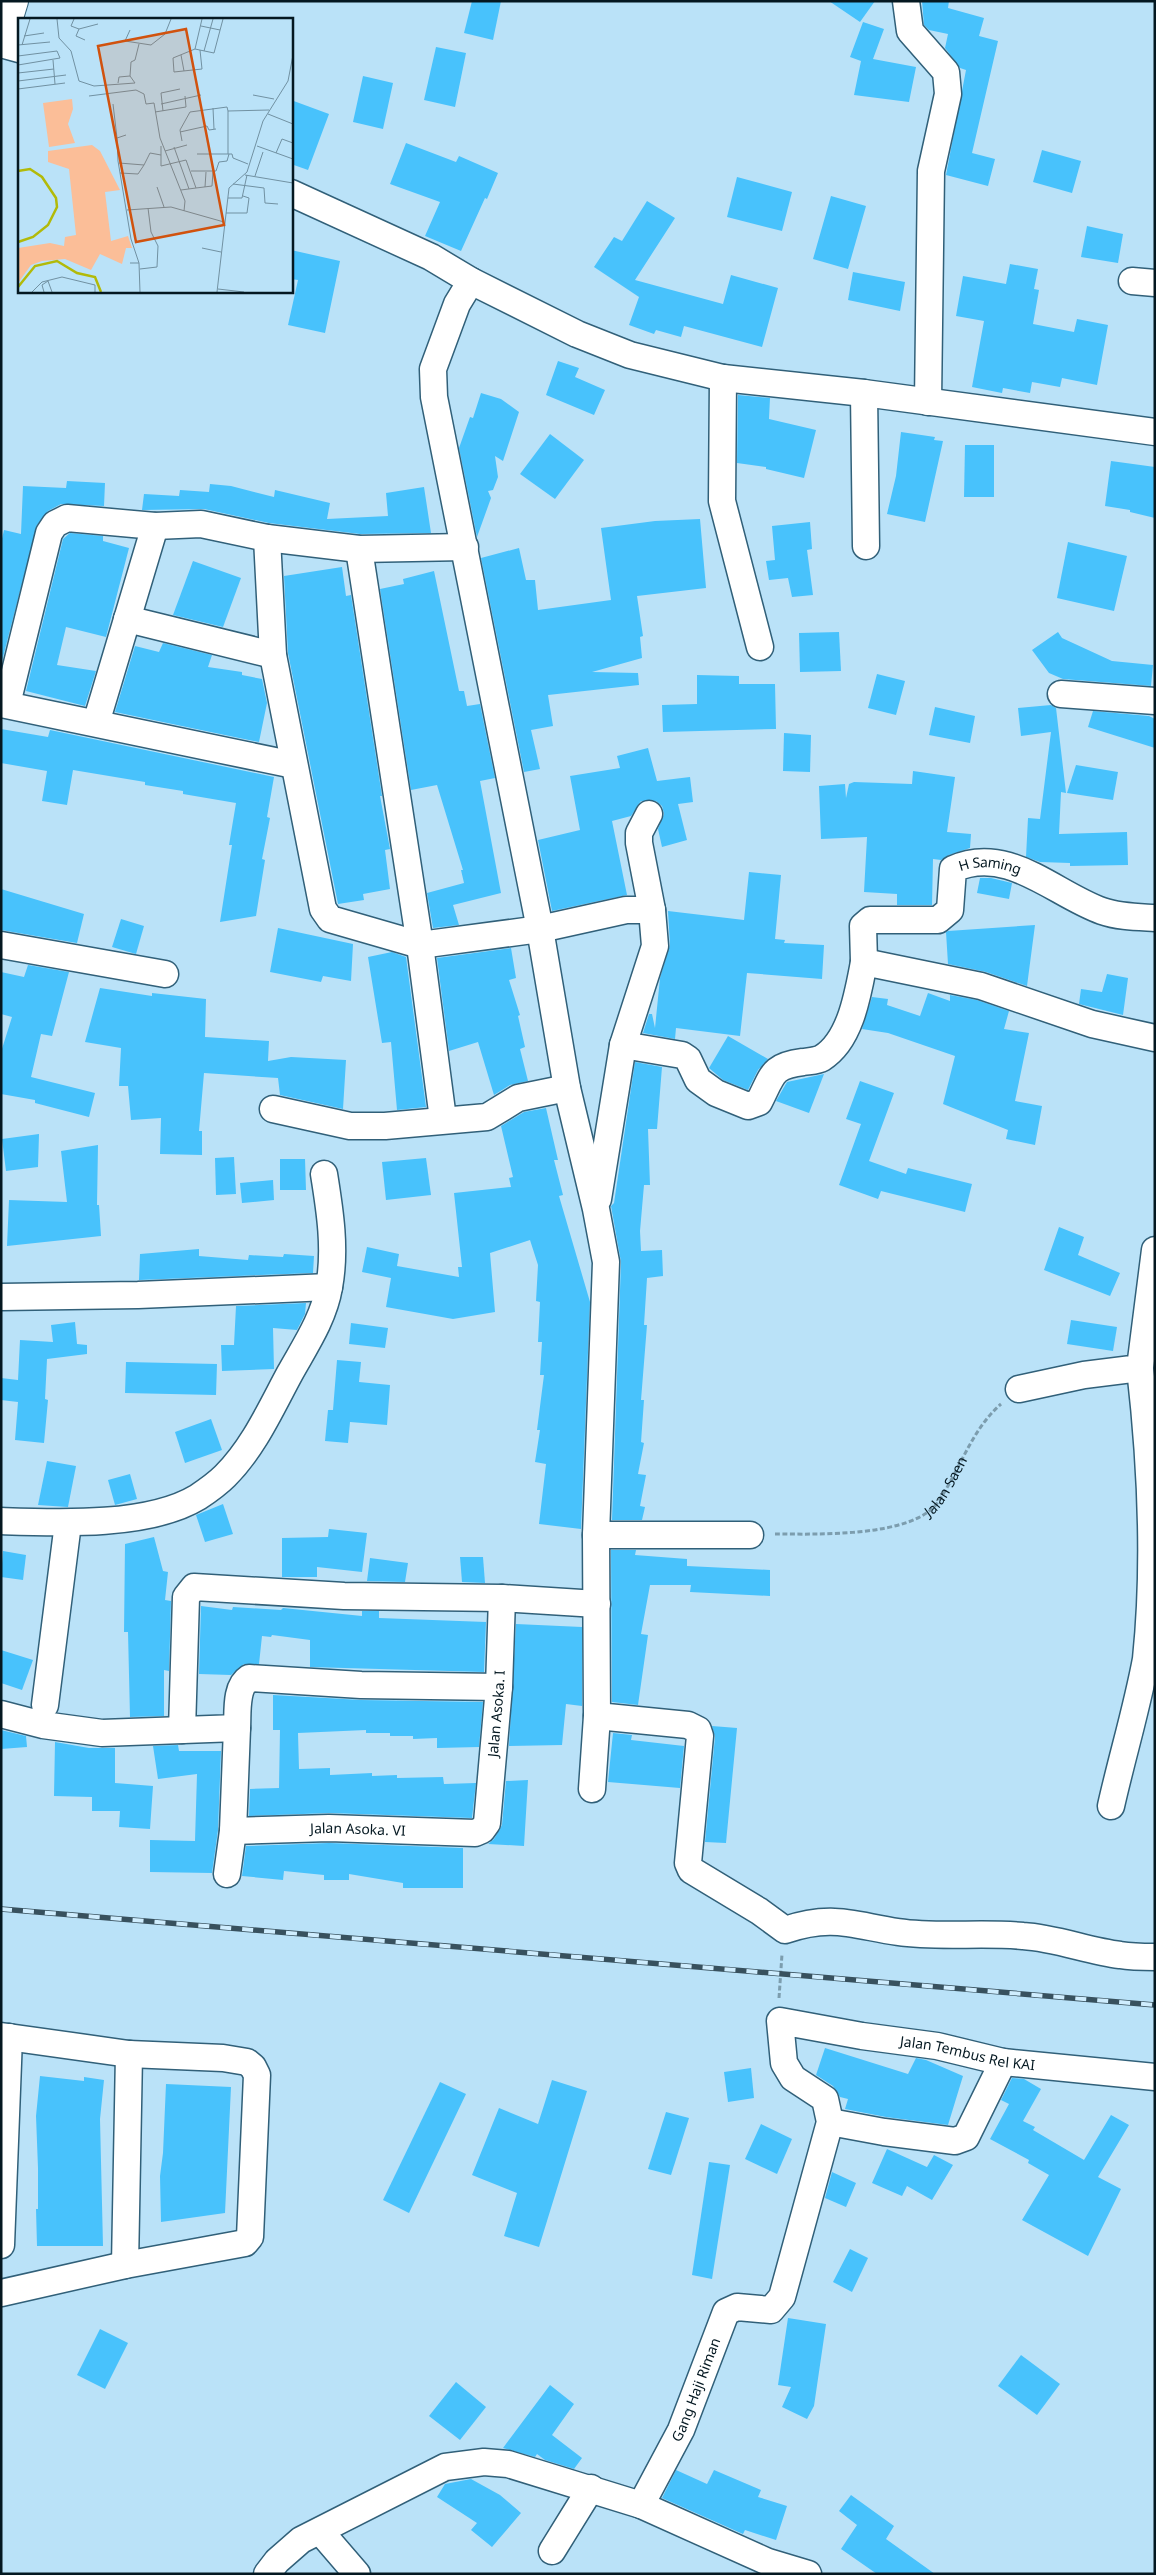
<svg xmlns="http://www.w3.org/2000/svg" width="1156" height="2575" font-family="'Noto Sans',sans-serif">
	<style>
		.building { fill: #48c2fc }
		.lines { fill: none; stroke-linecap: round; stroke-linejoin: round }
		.street-casing { stroke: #316079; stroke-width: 29 }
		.secondary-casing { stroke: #316079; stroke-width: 30 }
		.path { stroke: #7c9dae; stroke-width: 3; stroke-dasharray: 5 2.5; stroke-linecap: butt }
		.street { stroke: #fff; stroke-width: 26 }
		.secondary { stroke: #fff; stroke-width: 28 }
		.rail-casing { stroke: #38515e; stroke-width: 5.5 }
		.rail { stroke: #cfedfe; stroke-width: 4; stroke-dasharray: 11; stroke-linecap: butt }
		.labels { text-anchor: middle; stroke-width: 4; stroke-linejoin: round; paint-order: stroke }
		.street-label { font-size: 14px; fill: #041821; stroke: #cfedfe }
		.inset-river { fill: none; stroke: #b2ba09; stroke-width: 2.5 }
		.inset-road { fill: none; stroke: #7191a2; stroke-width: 1 }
		.view { fill: #d1520e; fill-opacity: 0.15; stroke: #d1520e; stroke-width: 2.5 }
		.inset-edge { fill: none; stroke: #041821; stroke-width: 2.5 }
	</style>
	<rect width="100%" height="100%" fill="#bae2f8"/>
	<g class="building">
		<polygon points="472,1 501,1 493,40 464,33"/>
		<polygon points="829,1 875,1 860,22"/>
		<polygon points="922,1 949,1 948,8 984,18 979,36 998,41 972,153 995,159 988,186 946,175 966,70 960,68 945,48 948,34 929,30 924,25"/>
		<polygon points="863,22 884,29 873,59 916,67 909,102 854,95 861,61 850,57"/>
		<polygon points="436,47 466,53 455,107 424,100"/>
		<polygon points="363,76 393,83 383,129 353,122"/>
		<polygon points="291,100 329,114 308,170 291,164"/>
		<polygon points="406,143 456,162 459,156 498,173 487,199 485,198 461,251 425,236 440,202 390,184"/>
		<polygon points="1042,150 1081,161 1072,193 1033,182"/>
		<polygon points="737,177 792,192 782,231 727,217"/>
		<polygon points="831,196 866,206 848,269 813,259"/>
		<polygon points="647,201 675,218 635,280 723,304 731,275 778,288 762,347 684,326 681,337 656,330 654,334 629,325 639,297 594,267 614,237 622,241"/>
		<polygon points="1087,226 1123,234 1118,263 1081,257"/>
		<polygon points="291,250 340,261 325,333 288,325 298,280 291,279"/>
		<polygon points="1010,264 1038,269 1034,289 1039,290 1033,324 1074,332 1077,319 1108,325 1097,385 1062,378 1060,387 1032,382 1030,393 1003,388 1002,393 972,387 984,321 956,316 963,276 1006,284"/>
		<polygon points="853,272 905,282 900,311 848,300"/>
		<polygon points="558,361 579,368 575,377 605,390 594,415 546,395"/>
		<polygon points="481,393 501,399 519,412 503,461 495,456 498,477 493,490 488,491 491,498 477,537 459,448 470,417 473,418"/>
		<polygon points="738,395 770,398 769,419 816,430 804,478 766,469 766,467 737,463"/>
		<polygon points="901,432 935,437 934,440 943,441 925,522 887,514 896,476"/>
		<polygon points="550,434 584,460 555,499 520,474"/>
		<polygon points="965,445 994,445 994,497 964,497"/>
		<polygon points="1111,461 1155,467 1155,518 1130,512 1130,510 1105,506"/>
		<polygon points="67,481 105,483 104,506 61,504 48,511 37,525 1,665 1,543 4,530 21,534 23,486 66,488"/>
		<polygon points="210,484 231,486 274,497 275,490 330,503 327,519 388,516 386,493 424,487 431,533 360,534 269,523 204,509 142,510 144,494 179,496 180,490 209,492"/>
		<polygon points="700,519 706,588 637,596 643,636 640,637 642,658 592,672 638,673 639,685 548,695 553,726 531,730 540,769 524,772 481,558 519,548 526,580 535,580 538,610 611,600 601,528 655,521"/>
		<polygon points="810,522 812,549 807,550 813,595 792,597 788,578 769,580 766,561 775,560 772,526"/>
		<polygon points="70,533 103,536 103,541 129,548 106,637 66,627 57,665 96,671 85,706 26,691 63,539"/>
		<polygon points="1068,542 1127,556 1114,611 1057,598"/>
		<polygon points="193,561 241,578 223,627 173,615"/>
		<polygon points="342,567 346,596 351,595 382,796 380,796 390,849 385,850 390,889 363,894 364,900 338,904 288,653 284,576"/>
		<polygon points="434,571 459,691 464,691 467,706 480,704 495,778 480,781 501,893 453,905 459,925 433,928 427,893 464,883 461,870 463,870 437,785 411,790 380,589 404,584 403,579"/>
		<polygon points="839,632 841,671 800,672 799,633"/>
		<polygon points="1058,632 1062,638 1112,661 1153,665 1151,686 1063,679 1049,673 1032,650"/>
		<polygon points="163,643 212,655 208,667 242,672 242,675 262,679 267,703 259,742 115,712 135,646 159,652"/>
		<polygon points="877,674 905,681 896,715 868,708"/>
		<polygon points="697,675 739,676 739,684 775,684 776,729 663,732 662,705 697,704"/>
		<polygon points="1051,705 1056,708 1066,793 1061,792 1059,834 1127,832 1128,865 1070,866 1070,863 1040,862 1026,857 1028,818 1040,819 1051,732 1021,736 1018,708"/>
		<polygon points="935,707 975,716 970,743 929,735"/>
		<polygon points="1093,711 1149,716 1155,719 1155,748 1088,727"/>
		<polygon points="1,729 48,737 50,730 274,777 267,817 270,818 262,859 265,860 256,916 220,922 232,845 229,845 236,803 183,794 183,791 145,785 145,782 73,770 67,805 42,801 47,771 1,763"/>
		<polygon points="784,733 811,735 810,772 783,771"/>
		<polygon points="648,748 657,781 690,777 693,802 678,804 687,840 662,847 658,829 664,814 662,806 656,801 641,801 631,816 612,821 627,895 552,911 538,840 580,830 570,776 620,768 617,756"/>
		<polygon points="1076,765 1118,772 1113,800 1067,793"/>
		<polygon points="913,771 955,777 947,832 971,834 970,848 949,855 941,860 933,859 932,905 897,905 897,894 864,892 867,837 821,839 819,786 845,784 846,798 849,784 854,782 912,784"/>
		<polygon points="749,872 781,875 775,939 785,940 784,943 824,945 822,979 747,973 740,1036 676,1028 675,1039 643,1033 649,1014 652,1014 655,1028 660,978 670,945 668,911 744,920"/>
		<polygon points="980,878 991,878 1012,883 1009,899 977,893"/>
		<polygon points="1,889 84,914 77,943 1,930"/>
		<polygon points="121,919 144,926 136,954 112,947"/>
		<polygon points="1035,925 1027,986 986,972 948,964 946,932 948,931"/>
		<polygon points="278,928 353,944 351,981 323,976 321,982 270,972"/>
		<polygon points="511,948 516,978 509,980 520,1015 518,1016 525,1047 520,1049 528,1081 510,1085 494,1095 478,1042 449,1051 437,958"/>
		<polygon points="392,952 406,957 426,1107 397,1110 391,1042 382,1043 368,957"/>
		<polygon points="28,965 69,972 52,1036 41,1034 31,1077 95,1093 89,1117 35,1103 35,1100 1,1094 1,1052 12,1017 1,1014 1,972 24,977"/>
		<polygon points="1107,974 1128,978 1123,1015 1079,1004 1081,989 1102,992"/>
		<polygon points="100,988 152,996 152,993 206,999 205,1037 269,1041 268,1061 291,1057 346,1060 343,1109 280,1095 278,1078 204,1073 199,1131 202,1131 202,1155 160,1154 161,1118 131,1120 128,1086 119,1086 121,1048 85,1042"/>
		<polygon points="928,993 950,1001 950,995 977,1000 1009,1011 1004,1029 1029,1033 1015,1101 1042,1106 1035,1145 1006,1139 1008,1130 943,1104 955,1056 888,1033 862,1029 872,997 888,999 887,1005 920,1016"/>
		<polygon points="728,1036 768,1059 758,1070 748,1090 723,1080 709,1068"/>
		<polygon points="635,1062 662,1067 657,1129 648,1129 650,1185 644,1185 640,1231 641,1251 662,1250 663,1276 647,1278 644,1325 647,1325 641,1400 644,1400 641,1442 644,1443 638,1474 646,1475 640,1506 645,1507 642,1520 612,1520 621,1262 611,1206 614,1203"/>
		<polygon points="824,1074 809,1113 776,1101 787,1082"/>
		<polygon points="860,1081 894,1093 869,1161 906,1174 908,1168 972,1184 965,1212 881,1191 878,1199 839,1185 861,1124 846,1119"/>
		<polygon points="546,1108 558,1160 554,1160 563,1195 559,1196 590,1302 581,1529 539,1524 546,1464 535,1462 540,1430 537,1430 544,1375 540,1375 542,1342 538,1342 540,1302 536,1301 538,1265 530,1240 490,1253 495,1312 453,1319 386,1307 391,1278 362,1272 367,1247 399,1254 397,1266 459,1277 458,1267 462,1267 454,1193 511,1187 509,1178 513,1177 501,1126 524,1112"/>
		<polygon points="39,1134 38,1167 6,1171 2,1139"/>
		<polygon points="98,1145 97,1205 99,1205 101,1236 7,1246 9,1200 67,1202 61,1151"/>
		<polygon points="234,1157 236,1194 216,1195 215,1158"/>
		<polygon points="426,1158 431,1195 386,1200 382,1162"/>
		<polygon points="280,1159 305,1159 306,1190 280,1190"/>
		<polygon points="273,1180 274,1200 242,1203 240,1183"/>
		<polygon points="1059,1227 1084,1237 1078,1255 1120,1273 1110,1296 1044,1270"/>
		<polygon points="199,1249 199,1256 248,1260 249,1255 283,1257 284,1254 314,1256 313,1273 139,1280 140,1254"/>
		<polygon points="306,1303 305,1314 297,1330 273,1328 274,1369 222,1371 221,1345 234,1345 236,1306"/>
		<polygon points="1071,1320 1117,1327 1113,1351 1067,1344"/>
		<polygon points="75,1322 77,1344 87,1345 87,1354 47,1359 45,1399 48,1400 44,1443 15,1440 18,1402 1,1400 1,1378 18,1380 20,1340 53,1342 51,1325"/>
		<polygon points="351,1323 388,1328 385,1348 349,1344"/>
		<polygon points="337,1360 361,1362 359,1382 390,1385 387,1425 350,1422 348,1443 325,1441 328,1410 333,1410"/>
		<polygon points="126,1362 217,1364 216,1395 125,1393"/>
		<polygon points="211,1419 222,1450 185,1463 175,1432"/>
		<polygon points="47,1461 76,1466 68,1507 38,1505"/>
		<polygon points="130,1474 137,1499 115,1505 108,1480"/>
		<polygon points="223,1504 233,1534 205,1542 196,1515"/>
		<polygon points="329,1529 367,1533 362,1572 317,1567 317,1577 282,1577 282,1538 328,1537"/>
		<polygon points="154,1537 163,1571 168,1572 165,1600 171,1601 169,1671 164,1670 164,1716 130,1717 128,1632 124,1632 125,1544"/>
		<polygon points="611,1550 636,1550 635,1555 687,1559 687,1566 770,1570 770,1596 690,1592 691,1585 650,1585 641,1634 648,1635 638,1705 612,1702"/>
		<polygon points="3,1551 26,1555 23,1580 1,1577"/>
		<polygon points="460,1557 483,1557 485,1583 462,1582"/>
		<polygon points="370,1558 408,1563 405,1582 363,1581 367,1581"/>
		<polygon points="201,1606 232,1610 233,1607 281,1610 283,1608 362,1616 362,1611 379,1611 379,1618 486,1622 484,1672 310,1667 310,1640 272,1635 271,1637 262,1636 259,1664 244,1664 231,1675 199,1674"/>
		<polygon points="516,1624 582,1627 582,1706 566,1704 562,1745 509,1746"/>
		<polygon points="1,1650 33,1660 22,1690 1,1683"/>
		<polygon points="273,1695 361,1700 483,1702 479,1747 437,1748 437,1738 413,1739 413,1736 390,1736 390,1733 366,1733 366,1730 298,1733 299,1769 330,1768 330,1775 372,1773 372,1776 397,1775 397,1778 443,1777 444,1784 476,1783 472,1818 330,1813 249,1816 250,1789 279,1788 280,1730 273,1730"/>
		<polygon points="712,1726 737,1728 726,1843 705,1842 715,1737"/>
		<polygon points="1,1730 26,1736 27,1747 1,1749"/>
		<polygon points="613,1733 632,1735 631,1740 684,1746 680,1788 608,1782"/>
		<polygon points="55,1742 89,1748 115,1748 115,1783 153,1786 150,1829 119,1827 120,1811 92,1811 92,1797 54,1796"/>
		<polygon points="178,1745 179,1751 221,1751 218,1830 212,1873 150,1872 150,1840 195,1841 197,1774 158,1779 153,1746"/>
		<polygon points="528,1780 524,1846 488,1844 494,1839 502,1825 506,1781"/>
		<polygon points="329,1843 463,1848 463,1888 403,1888 403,1883 349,1874 349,1880 324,1880 324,1875 284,1871 283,1880 242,1876 246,1846"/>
		<polygon points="825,2048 908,2074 916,2058 926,2060 963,2076 948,2125 886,2117 845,2109 848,2099 840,2097 833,2086 816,2075"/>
		<polygon points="751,2068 754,2098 728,2102 724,2072"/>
		<polygon points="40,2076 84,2081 84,2077 104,2080 100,2119 103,2246 37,2246 36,2209 38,2209 38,2168 36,2116"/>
		<polygon points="1012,2078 1024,2079 1041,2089 1023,2121 1035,2127 1033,2130 1084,2160 1111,2115 1129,2125 1098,2177 1121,2189 1088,2256 1022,2220 1049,2175 1028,2163 1029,2160 990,2139 1009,2104 1001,2100"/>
		<polygon points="552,2080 587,2091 539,2247 504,2236 517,2193 472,2175 499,2108 538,2124"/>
		<polygon points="440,2082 466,2094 409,2213 383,2200"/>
		<polygon points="166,2084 231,2087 225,2213 161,2222 160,2176 163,2153"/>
		<polygon points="666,2112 689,2118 671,2175 648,2169"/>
		<polygon points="761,2124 792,2139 777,2174 745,2159"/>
		<polygon points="887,2149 927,2167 934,2155 953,2165 932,2200 907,2186 902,2196 872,2183"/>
		<polygon points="709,2162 730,2165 712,2279 692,2275"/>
		<polygon points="832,2172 856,2183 846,2207 825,2198"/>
		<polygon points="850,2249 868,2258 852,2292 833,2282"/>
		<polygon points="788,2318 826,2324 814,2406 807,2419 782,2407 791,2387 778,2385"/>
		<polygon points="100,2329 128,2343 105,2389 77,2375"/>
		<polygon points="1021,2355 1060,2384 1037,2415 998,2386"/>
		<polygon points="456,2382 486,2407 460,2440 429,2416"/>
		<polygon points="550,2385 574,2404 552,2435 582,2458 574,2469 545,2460 537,2454 535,2457 503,2448"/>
		<polygon points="676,2470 707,2484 714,2470 761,2490 758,2497 787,2506 776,2540 745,2530 743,2534 662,2498"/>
		<polygon points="471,2479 500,2495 521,2513 492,2547 471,2530 477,2523 437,2497 445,2484"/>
		<polygon points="851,2495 894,2526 886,2539 935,2574 877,2574 841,2549 857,2525 839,2511"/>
	</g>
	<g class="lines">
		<defs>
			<g id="street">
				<polyline points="906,1 910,31 946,72 948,94 931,171 928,402"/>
				<polyline points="1,44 19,49"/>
				<polyline points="291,193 431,257 471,281 577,334 630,355 723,378 864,393 1155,432"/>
				<path d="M 471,281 L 457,304 L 433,369 L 434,397 L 540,929 L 567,1088 L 596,1209 L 606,1262 L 596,1535 L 597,1716 L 688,1725 L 698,1730 L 700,1736 L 688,1863 L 691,1870 L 759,1911 L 785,1930 C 832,1914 852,1925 898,1932 C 939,1938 981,1932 1023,1936 C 1056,1938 1088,1951 1120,1955 C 1132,1957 1143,1957 1155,1957"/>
				<polyline points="1132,281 1155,283"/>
				<polyline points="723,378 722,501 760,647"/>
				<polyline points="864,393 866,546"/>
				<polyline points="267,538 359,549 465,547"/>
				<polyline points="359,549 420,945 443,1119"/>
				<polyline points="127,619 273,655"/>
				<polyline points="1061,694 1155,701"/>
				<polyline points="1,704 294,765"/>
				<polyline points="7,704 49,533 55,524 67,518 155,526 201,524 267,538 273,655 323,909 330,919 420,945 540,929 626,910 652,910 655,946 623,1045 598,1199"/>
				<polyline points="96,723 155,526"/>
				<polyline points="649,814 639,833 639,843 652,910"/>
				<polyline points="1,945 165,974"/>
				<path id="s2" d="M 864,962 L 863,926 L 870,920 L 938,920 L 950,910 L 953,869 C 1008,844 1054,894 1102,911 C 1119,917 1137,917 1155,918"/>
				<path d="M 623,1045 L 682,1055 L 688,1059 L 698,1080 L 716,1093 L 748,1106 L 759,1102 C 773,1075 771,1066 803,1062 C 809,1061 817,1061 822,1058 C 851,1040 858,993 864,962 L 981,986 L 1092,1024 L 1155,1038"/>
				<polyline points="273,1109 350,1126 385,1126 487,1117 518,1098 567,1088"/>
				<polyline points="1,1297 138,1295 329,1287"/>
				<polyline points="1019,1389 1084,1375 1140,1368 1155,1250"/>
				<path d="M 1,1521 C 58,1523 149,1527 198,1497 C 207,1491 218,1483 225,1476 C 254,1447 271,1408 290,1373 C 305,1346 324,1318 329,1287 C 336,1250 330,1211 324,1174"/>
				<polyline points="596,1535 750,1535"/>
				<polyline points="45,1705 68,1523"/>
				<path d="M 1,1714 L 43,1725 L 102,1733 L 237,1728 C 238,1712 235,1687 249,1678 L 361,1685 L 499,1687"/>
				<polyline points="182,1730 186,1597 194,1587 344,1596 502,1598 597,1604"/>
				<polyline points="592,1789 597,1716"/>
				<path d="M 1111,1806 C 1122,1757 1137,1708 1146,1659 C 1156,1563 1151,1464 1140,1368"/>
				<path id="s3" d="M 233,1831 L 329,1828 L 475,1833 L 482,1830 L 487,1823 L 499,1687 L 502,1598"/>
				<polyline points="227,1874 233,1831 237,1728"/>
				<polyline points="1,2036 129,2054 223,2058 247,2062 253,2067 257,2075 250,2237 245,2243 125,2265 1,2293"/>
				<polyline points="830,2122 884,2132 955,2141 966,2137 1003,2062"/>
				<polyline points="1,2245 9,2037"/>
				<polyline points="125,2265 129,2054"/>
				<path id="s4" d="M 641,2505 L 681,2430 L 726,2312 L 737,2307 L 771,2310 L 782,2297 L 830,2122 L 825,2099 L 793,2078 L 784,2063 L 780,2021 L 862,2036 L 937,2046 L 1003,2062 L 1155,2077"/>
				<polyline points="320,2531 357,2574"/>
				<polyline points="552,2551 591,2488"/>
				<polyline points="267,2574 277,2561 301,2540 445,2467 484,2462 508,2464 641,2505 768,2562 808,2574"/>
			</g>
			<polyline id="secondary" points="1,44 14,1"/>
		</defs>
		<use href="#street" class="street-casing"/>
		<use href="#secondary" class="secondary-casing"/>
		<g class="path">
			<path id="s1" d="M 775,1534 C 815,1534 913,1538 938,1502 C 960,1470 971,1430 1001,1404"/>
			<polyline points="779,1998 782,1954"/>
		</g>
		<use href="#street" class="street"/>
		<use href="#secondary" class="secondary"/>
		<defs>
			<polyline id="rail" points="1,1909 1155,2005"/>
		</defs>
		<use href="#rail" class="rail-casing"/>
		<use href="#rail" class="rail"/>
	</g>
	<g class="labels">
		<g class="street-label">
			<text dy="5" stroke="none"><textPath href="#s2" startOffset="208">H Saming</textPath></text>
			<text dy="5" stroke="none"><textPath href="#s1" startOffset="188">Jalan Saen</textPath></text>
			<text dy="5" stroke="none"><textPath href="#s3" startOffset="368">Jalan Asoka. I</textPath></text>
			<text dy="5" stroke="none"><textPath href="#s3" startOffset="125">Jalan Asoka. VI</textPath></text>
			<text dy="5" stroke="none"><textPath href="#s4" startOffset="768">Jalan Tembus Rel KAI</textPath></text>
			<text dy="5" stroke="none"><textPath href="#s4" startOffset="128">Gang Haji Riman</textPath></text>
		</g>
	</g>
	<g transform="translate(18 18)">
		<rect width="275" height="275" fill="#bae2f8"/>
		<path d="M 54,81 L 55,91 L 50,106 L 57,125 L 31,129 L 25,85 ZM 74,127 L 82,133 L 102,172 L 87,174 L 93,223 L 110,218 L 114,230 L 108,230 L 104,246 L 82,236 L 73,252 L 47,241 L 24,243 L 13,247 L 0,265 L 0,230 L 32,225 L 46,228 L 47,219 L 58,217 L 51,151 L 30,144 L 30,133 Z" fill="#fbbe98"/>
		<path class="inset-river" d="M 0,153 L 12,151 L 24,159 L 38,180 L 39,189 L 30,207 L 15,219 L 0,224M 0,269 L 17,248 L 39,243 L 59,255 L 77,259 L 83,274"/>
		<path class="inset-road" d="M 39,1 L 41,20 L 53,33 L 61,63 L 76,68 L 117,65M 56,1 L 53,8 L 61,11 L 80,6M 183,8 L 202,12M 61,11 L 58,18 L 67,22M 112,12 L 107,23 L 133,27 L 147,16 L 153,1M 6,18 L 26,15M 0,27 L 32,24M 4,27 L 12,1M 177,31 L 184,1M 182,32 L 184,51 L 156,54 L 155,40 L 177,31 L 196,35 L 205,1M 172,33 L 176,52M 186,33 L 195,1M 163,37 L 166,53M 0,38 L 39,33 L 42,40 L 0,47M 35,42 L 37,66M 0,55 L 36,51M 0,63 L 48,57M 100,65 L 101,59 L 112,58M 117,65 L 112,58 L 113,44 L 117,42 L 121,26M 0,71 L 47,65M 235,77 L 256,81M 71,78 L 118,72 L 126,76 L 128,86 L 136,85 L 142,120 L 167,183 L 166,193M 95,86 L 99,120M 143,86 L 183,77M 195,90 L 196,111M 145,93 L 143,75 L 162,71M 210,93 L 210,136M 137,94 L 168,89 L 167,78M 250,96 L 275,106M 162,114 L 189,108 L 191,112 L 198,111M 108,117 L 99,120 L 100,143 L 113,221 L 121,245M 164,123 L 162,112 L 172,94 L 209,89 L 210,93 L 251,92M 143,128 L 143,148 L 168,142 L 178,170 L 194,168 L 195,154M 239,128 L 275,141M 156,129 L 171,171M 147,133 L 169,127M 258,135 L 264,121 L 275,125M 179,136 L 214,136 L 215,140 L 230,146M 101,145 L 126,147 L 132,135 L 143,137M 173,153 L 198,153 L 201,144 L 209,143 L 211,136M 102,155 L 120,156 L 126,147M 227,157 L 275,165M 237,158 L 245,134M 215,166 L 246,170 L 247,185 L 260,186M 139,169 L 146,189M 187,169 L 188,154M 163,172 L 178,170M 210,180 L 224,180 L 229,157M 109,192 L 153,189 L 206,204M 208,195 L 229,195 L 231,180 L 225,178M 184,230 L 203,234M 112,245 L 121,245 L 122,274M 122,251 L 139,249 L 140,228 L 133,214 L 130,190M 200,271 L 226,274M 14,274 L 24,264 L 44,259 L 77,267 L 77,274M 26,274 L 24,267 L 30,263 L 34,274M 199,274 L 211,170 L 229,154 L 245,103 L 270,63 L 275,37"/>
		<path class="view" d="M 168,11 L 206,207 L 118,224 L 80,28 Z"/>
		<rect width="275" height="275" class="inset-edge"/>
	</g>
	<rect width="1156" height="2575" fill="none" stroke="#041821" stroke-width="5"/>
</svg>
